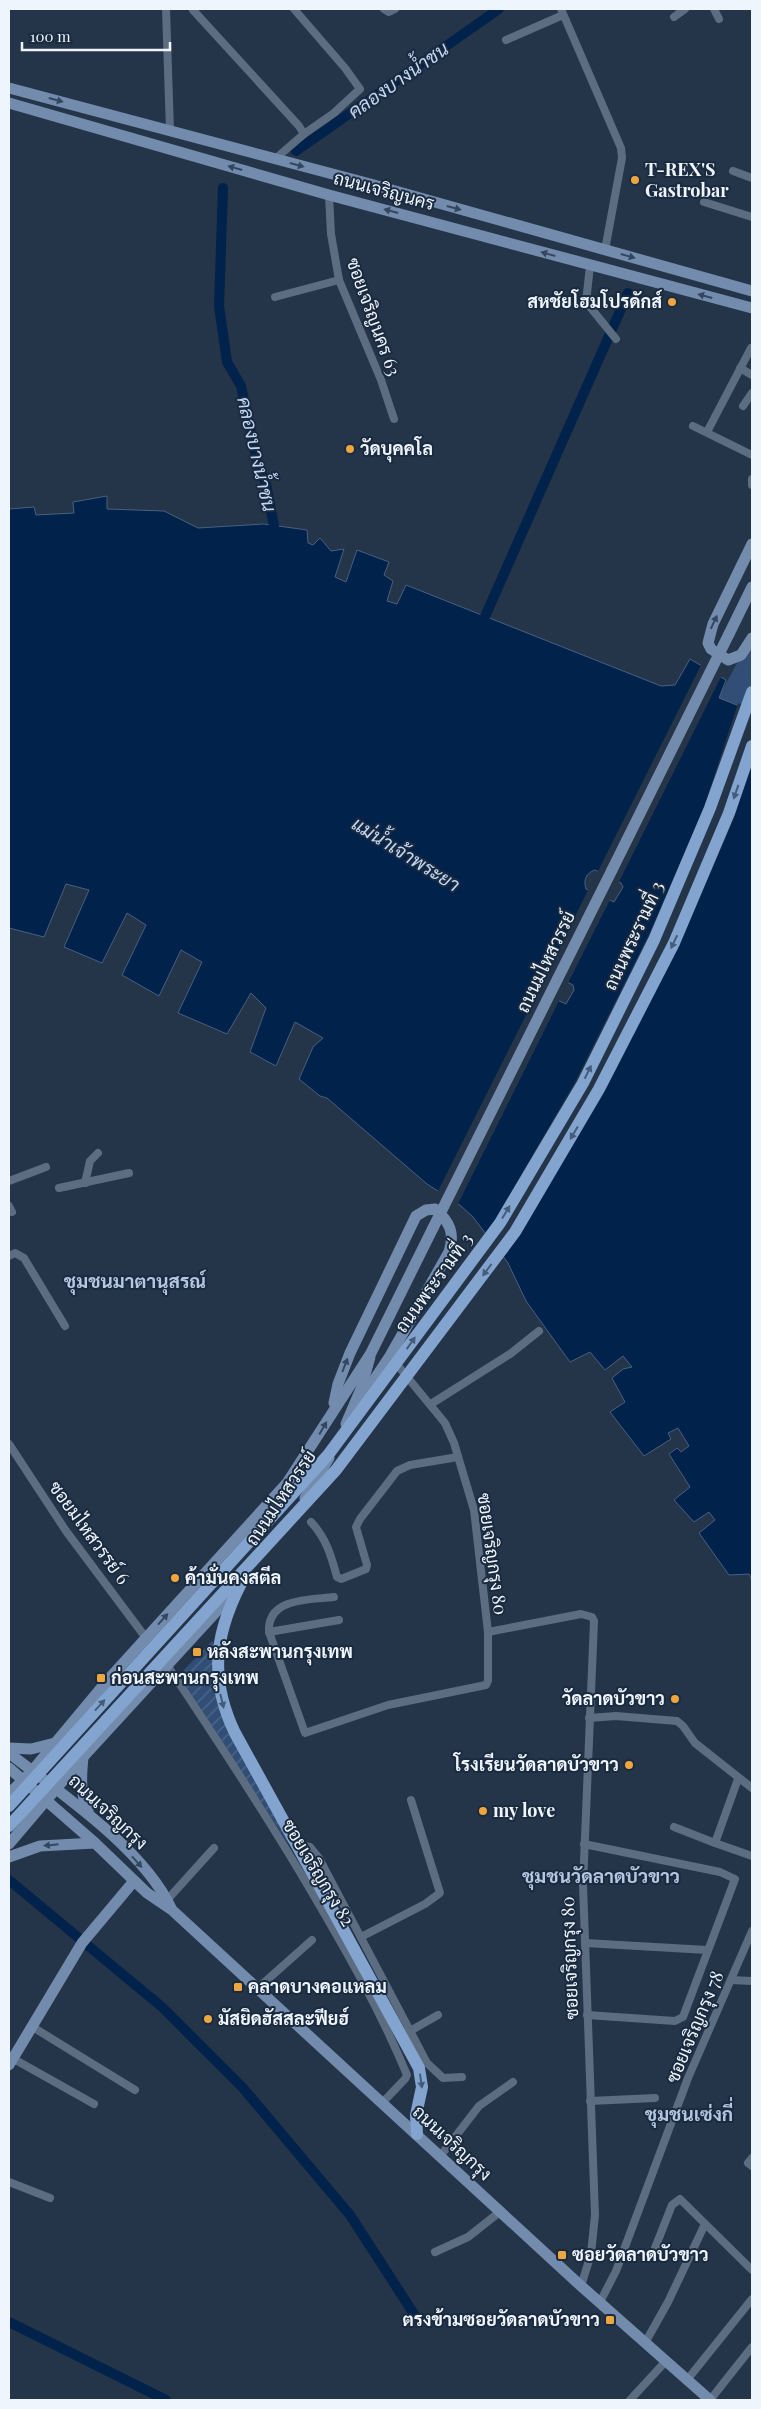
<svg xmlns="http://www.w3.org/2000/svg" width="761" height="2409" font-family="'Playfair Display',Sarabun,serif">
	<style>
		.garden { fill: url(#garden-furrows) }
		.pitch { fill: #314f76 }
		.water { fill: #00224b; stroke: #476180; fill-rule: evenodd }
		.pier { fill: #243449 }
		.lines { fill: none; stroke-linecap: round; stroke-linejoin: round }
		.canal { stroke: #00224b; stroke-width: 10 }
		.street { stroke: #5c6c81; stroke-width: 8 }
		.secondary { stroke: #738cad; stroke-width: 11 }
		.primary { stroke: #83a4cf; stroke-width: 12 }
		.secondary-bridge { stroke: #738cad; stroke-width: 11 }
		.primary-bridge { stroke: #83a4cf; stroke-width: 12 }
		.oneway { fill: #354760 }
		.oneway2 { fill: #445b79 }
		.poi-dot { fill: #f0a63f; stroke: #1a2a3f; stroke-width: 2 }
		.labels { text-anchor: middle; stroke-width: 4; stroke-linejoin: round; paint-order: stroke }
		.poi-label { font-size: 18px; font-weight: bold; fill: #eef5fd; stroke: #1a2a3f; text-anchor: start }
		.street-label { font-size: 18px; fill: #eef5fd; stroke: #1a2a3f }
		.water-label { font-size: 19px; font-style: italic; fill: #c1d7f4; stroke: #1a2a3f }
		.neighbourhood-label { font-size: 19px; font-weight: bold; fill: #b3c7e1; stroke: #1a2a3f }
	</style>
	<defs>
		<pattern id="garden-furrows" width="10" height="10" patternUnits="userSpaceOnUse" patternTransform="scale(1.25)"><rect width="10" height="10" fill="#314f76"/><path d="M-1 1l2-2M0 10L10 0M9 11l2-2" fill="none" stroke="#4f698a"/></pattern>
	</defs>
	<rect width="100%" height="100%" fill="#243449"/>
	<polygon class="garden" points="212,1641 223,1659 221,1673 230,1718 297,1837 288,1843 179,1675"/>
	<polygon class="pitch" points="752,636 752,711 718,698"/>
	<path class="water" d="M 107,496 L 107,509 L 164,511 L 198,528 L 264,524 L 307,530 L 308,543 L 313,545 L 320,538 L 331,551 L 344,549 L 335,577 L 346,582 L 357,550 L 389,562 L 384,575 L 393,581 L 387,601 L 397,604 L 406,585 L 661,686 L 675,685 L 690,659 L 726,680 L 719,698 L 752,711 L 752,1580 L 749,1574 L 729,1575 L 699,1533 L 715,1520 L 709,1512 L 694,1522 L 674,1500 L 690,1487 L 669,1454 L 677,1448 L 681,1452 L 689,1446 L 678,1428 L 668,1433 L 671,1439 L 644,1456 L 610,1412 L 625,1402 L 612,1378 L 623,1369 L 632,1367 L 623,1356 L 605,1370 L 590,1352 L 570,1362 L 526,1301 L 508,1263 L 473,1217 L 461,1206 L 427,1184 L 327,1098 L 320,1096 L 299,1079 L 313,1047 L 323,1038 L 295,1022 L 276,1066 L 250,1052 L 266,1008 L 251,993 L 227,1034 L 178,1013 L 202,962 L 181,950 L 159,996 L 122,975 L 146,925 L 127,913 L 102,963 L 64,947 L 89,890 L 66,884 L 44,937 L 9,928 L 9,509 L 34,507 L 36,515 L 74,513 L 73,502 ZM 595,870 L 621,883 L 623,887 L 614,902 L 586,889 C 583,880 586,873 595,870 ZM 546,972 L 573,985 L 574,990 L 566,1004 L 537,991 C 535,983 537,975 546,972 Z"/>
	<g class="pier">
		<polygon points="702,663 722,675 618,884 597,873"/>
		<polygon points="738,703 752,709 752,764 732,823 679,945 501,1258 484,1235 496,1218 575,1082 649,934 703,810"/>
		<polygon points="589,888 611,898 567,985 546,975"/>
		<polygon points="539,989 560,999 457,1206 437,1193"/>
	</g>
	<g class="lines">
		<g class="canal">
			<polyline points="296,151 499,9"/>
			<polyline points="223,188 219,306 227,362 241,386 257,461 266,484 274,526 271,537"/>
			<polyline points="480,628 628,293"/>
			<polyline points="9,1880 162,2007 243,2088 350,2215 414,2314"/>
			<polyline points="9,2322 166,2400"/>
		</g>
		<g class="street">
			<polyline points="166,9 170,131"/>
			<polyline points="294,9 345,68 360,89 334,113 304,134"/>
			<polyline points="384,9 389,12 395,9"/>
			<polyline points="561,9 621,148 622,158 605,250"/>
			<polyline points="714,9 719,19"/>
			<polyline points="193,10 299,126 304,134 275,159"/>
			<polyline points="674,17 685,9"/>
			<polyline points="506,40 563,15"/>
			<polyline points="733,171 752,178"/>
			<polyline points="329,195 331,234 339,280 381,380 394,419"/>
			<polyline points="704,202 752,217"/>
			<polyline points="590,266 586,302 616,339"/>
			<polyline points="275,297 339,280"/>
			<polyline points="740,368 752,375"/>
			<polyline points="743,406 752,393"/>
			<polyline points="693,426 752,455"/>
			<polyline points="707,432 751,348"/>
			<polyline points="752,479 752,485"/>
			<polyline points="9,1181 46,1167"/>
			<polyline points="85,1183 90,1161 98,1153"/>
			<polyline points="59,1188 129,1173"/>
			<polyline points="9,1206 12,1212"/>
			<polyline points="9,1256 15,1253 24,1258 65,1326"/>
			<polyline points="394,1361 445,1423 454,1443 474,1510 488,1632 581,1614 592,1617 594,1621 583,1885 595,2215 591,2254 581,2286"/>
			<polyline points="431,1404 510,1354 539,1331"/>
			<polyline points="9,1444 66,1531 146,1638"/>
			<path d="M 311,1522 C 326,1538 331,1555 337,1577 L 341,1579 L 366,1569 L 367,1565 L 356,1527 L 360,1519 L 397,1471 L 410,1465 L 458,1457"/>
			<path d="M 334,1597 C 311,1600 267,1597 269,1632 L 305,1733 L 388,1705 L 486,1685 L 488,1681 L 488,1632"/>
			<polyline points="269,1632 339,1620"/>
			<path d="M 167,1665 C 218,1741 268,1817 314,1896 C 348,1954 381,2012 407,2075 L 405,2079 L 383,2102"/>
			<polyline points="589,1718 616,1716 677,1721 683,1726 695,1743 752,1788"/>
			<polyline points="738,1779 715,1843 752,1856"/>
			<polyline points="674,1827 715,1843"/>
			<polyline points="295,1844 310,1847 319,1858 427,2063 443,2078 462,2077"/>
			<polyline points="584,1844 720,1872 735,1879 683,2017 675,2021 587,2015"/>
			<polyline points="167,1900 214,1848"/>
			<polyline points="361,1937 425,1904 440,1893 411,1800"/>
			<polyline points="585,1943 707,1950"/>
			<polyline points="731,1980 752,1981"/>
			<polyline points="258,1988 312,1940"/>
			<polyline points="31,2026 135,2090"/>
			<polyline points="410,2031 438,2015"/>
			<polyline points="12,2058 94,2104"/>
			<polyline points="590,2101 655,2098"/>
			<polyline points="441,2155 479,2106 513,2082"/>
			<polyline points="752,2158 748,2163 752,2166"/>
			<polyline points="9,2182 50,2198"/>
			<polyline points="655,2248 672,2205 680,2199 752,2270"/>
			<polyline points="435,2252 468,2237 501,2211"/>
			<polyline points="600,2302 616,2271 688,2078 752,1931"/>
			<polyline points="645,2343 668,2302 705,2224"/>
			<polyline points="687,2380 752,2299"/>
			<polyline points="630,2400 666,2361"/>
			<polyline points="710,2400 752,2347"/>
		</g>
		<g class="secondary">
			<polyline points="9,88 374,185 752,291"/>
			<polyline points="9,103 329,195 752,308"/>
			<polyline points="752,544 713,624 708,643 711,649 728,660 741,655 752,638"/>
			<polyline points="729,634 752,587"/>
			<polyline points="557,980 612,870"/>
			<path d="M 334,1403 L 338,1384 L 350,1353 L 416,1216 L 426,1210 L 435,1209 C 450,1222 455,1233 449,1252 L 390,1356 L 364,1395"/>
			<polyline points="346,1424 361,1389 370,1357"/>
			<polyline points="305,1498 329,1458"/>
			<polyline points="9,1748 31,1749 55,1743"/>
			<path d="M 9,1753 C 60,1793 142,1847 171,1908"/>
			<path d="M 83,1757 C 81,1778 80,1792 88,1811"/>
			<polyline points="9,1768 95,1843 147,1893 172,1910 581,2286 710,2400"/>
			<polyline points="9,1794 32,1771 107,1681 287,1483 371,1353 433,1228"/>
			<polyline points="9,1844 83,1757 237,1589"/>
			<polyline points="9,1857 40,1846 95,1843"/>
			<polyline points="9,2065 82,1943 134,1881"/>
		</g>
		<polyline class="primary" points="326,1898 419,2068 422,2087 416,2115 417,2134"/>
		<g class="secondary-bridge">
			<polyline points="612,870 729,634"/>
			<polyline points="433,1228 557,980"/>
		</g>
		<g class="primary-bridge">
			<path d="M 246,1574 C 216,1628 207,1675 235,1733 L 326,1898"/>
			<polyline points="9,1806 328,1455 500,1223 583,1083 654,940 710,808 752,692"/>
			<polyline points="9,1826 336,1470 515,1232 599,1089 674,943 729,813 752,746"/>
		</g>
	</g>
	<defs><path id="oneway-solid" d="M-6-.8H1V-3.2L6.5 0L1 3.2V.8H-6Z" transform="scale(1.25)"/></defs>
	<g class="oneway">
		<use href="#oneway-solid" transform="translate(56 100) rotate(15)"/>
		<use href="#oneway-solid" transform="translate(297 165) rotate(15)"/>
		<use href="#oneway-solid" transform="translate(235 168) rotate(-164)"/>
		<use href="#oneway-solid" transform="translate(454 208) rotate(15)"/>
		<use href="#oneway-solid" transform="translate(391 211) rotate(-165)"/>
		<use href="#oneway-solid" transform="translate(548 254) rotate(-164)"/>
		<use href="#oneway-solid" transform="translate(628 256) rotate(16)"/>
		<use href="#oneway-solid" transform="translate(705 296) rotate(-165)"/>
		<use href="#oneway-solid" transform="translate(714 622) rotate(-65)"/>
		<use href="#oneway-solid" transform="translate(345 1365) rotate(-69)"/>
		<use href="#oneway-solid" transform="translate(323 1428) rotate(-60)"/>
		<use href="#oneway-solid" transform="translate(163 1619) rotate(-48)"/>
		<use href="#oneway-solid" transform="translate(51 1845) rotate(174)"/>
		<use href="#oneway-solid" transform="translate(137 1862) rotate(48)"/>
	</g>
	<g class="oneway2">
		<use href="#oneway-solid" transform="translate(736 792) rotate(109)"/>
		<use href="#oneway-solid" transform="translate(674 942) rotate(115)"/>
		<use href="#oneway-solid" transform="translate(588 1072) rotate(-64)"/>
		<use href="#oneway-solid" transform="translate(574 1133) rotate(121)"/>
		<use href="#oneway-solid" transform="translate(506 1212) rotate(-59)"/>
		<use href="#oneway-solid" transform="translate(487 1270) rotate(127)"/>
		<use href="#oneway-solid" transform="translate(411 1343) rotate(-55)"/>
		<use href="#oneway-solid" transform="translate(222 1701) rotate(76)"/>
		<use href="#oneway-solid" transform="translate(100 1705) rotate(-48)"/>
		<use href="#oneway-solid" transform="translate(421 2081) rotate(82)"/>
	</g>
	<g class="poi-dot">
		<circle cx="635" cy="180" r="5"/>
		<circle cx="672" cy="302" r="5"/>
		<circle cx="350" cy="449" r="5"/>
		<circle cx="175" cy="1578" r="5"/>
		<rect x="192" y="1647" width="10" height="10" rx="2.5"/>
		<rect x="96" y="1673" width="10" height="10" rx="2.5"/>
		<circle cx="675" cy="1699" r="5"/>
		<circle cx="629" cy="1765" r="5"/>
		<circle cx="483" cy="1811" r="5"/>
		<rect x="233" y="1982" width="10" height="10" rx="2.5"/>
		<circle cx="208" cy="2019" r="5"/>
		<rect x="557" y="2250" width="10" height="10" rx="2.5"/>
		<rect x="605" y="2315" width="10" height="10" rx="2.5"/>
	</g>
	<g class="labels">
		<g class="poi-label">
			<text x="645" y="176">T-REX'S<tspan x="645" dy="21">Gastrobar</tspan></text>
			<text x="662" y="308" text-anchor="end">สหชัยโฮมโปรดักส์</text>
			<text x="360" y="455">วัดบุคคโล</text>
			<text x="185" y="1584">ค้ามั่นคงสตีล</text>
			<text x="207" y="1658">หลังสะพานกรุงเทพ</text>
			<text x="111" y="1684">ก่อนสะพานกรุงเทพ</text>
			<text x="665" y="1705" text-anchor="end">วัดลาดบัวขาว</text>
			<text x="619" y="1771" text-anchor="end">โรงเรียนวัดลาดบัวขาว</text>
			<text x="493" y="1817">my love</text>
			<text x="248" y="1993">คลาดบางคอแหลม</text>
			<text x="218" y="2025">มัสยิดฮัสสละฟียฮ์</text>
			<text x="572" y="2261">ซอยวัดลาดบัวขาว</text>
			<text x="600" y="2326" text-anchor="end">ตรงข้ามซอยวัดลาดบัวขาว</text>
		</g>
		<g class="street-label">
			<text transform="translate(384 191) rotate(15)" y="6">ถนนเจริญนคร</text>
			<text transform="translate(373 317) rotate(70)" y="6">ซอยเจริญนคร 63</text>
			<text transform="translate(634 936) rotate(-65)" y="6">ถนนพระรามที่ 3</text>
			<text transform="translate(546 962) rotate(-64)" y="6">ถนนมไหสวรรย์</text>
			<text transform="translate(434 1283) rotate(-54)" y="6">ถนนพระรามที่ 3</text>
			<text transform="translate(281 1498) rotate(-56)" y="6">ถนนมไหสวรรย์</text>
			<text transform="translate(89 1533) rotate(54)" y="6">ซอยมไหสวรรย์ 6</text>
			<text transform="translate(492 1554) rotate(82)" y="6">ซอยเจริญกรุง 80</text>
			<text transform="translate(108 1812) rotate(43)" y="6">ถนนเจริญกรุง</text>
			<text transform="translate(318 1873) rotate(59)" y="6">ซอยเจริญกรุง 82</text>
			<text transform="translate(570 1958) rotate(-92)" y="6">ซอยเจริญกรุง 80</text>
			<text transform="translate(695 2027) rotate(-67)" y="6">ซอยเจริญกรุง 78</text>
			<text transform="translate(452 2143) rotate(43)" y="6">ถนนเจริญกรุง</text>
		</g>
		<g class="water-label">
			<text transform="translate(398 80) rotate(-35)" y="7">คลองบางน้ำชน</text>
			<text transform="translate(257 454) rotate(77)" y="7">คลองบางน้ำชน</text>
			<text transform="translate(406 854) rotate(32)" y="7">แม่น้ำเจ้าพระยา</text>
		</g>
		<g class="neighbourhood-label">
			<text x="135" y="1288">ชุมชนมาตานุสรณ์</text>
			<text x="601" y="1883">ชุมชนวัดลาดบัวขาว</text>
			<text x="689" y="2121">ชุมชนเซ่งกี่</text>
		</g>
	</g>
	<rect width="761" height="2409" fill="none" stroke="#eef5fd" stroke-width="20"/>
	<path d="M22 42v8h148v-8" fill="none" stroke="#eef5fd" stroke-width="2.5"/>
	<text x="30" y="42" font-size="15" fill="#eef5fd" stroke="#1a2a3f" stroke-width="4" paint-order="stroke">100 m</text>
</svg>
